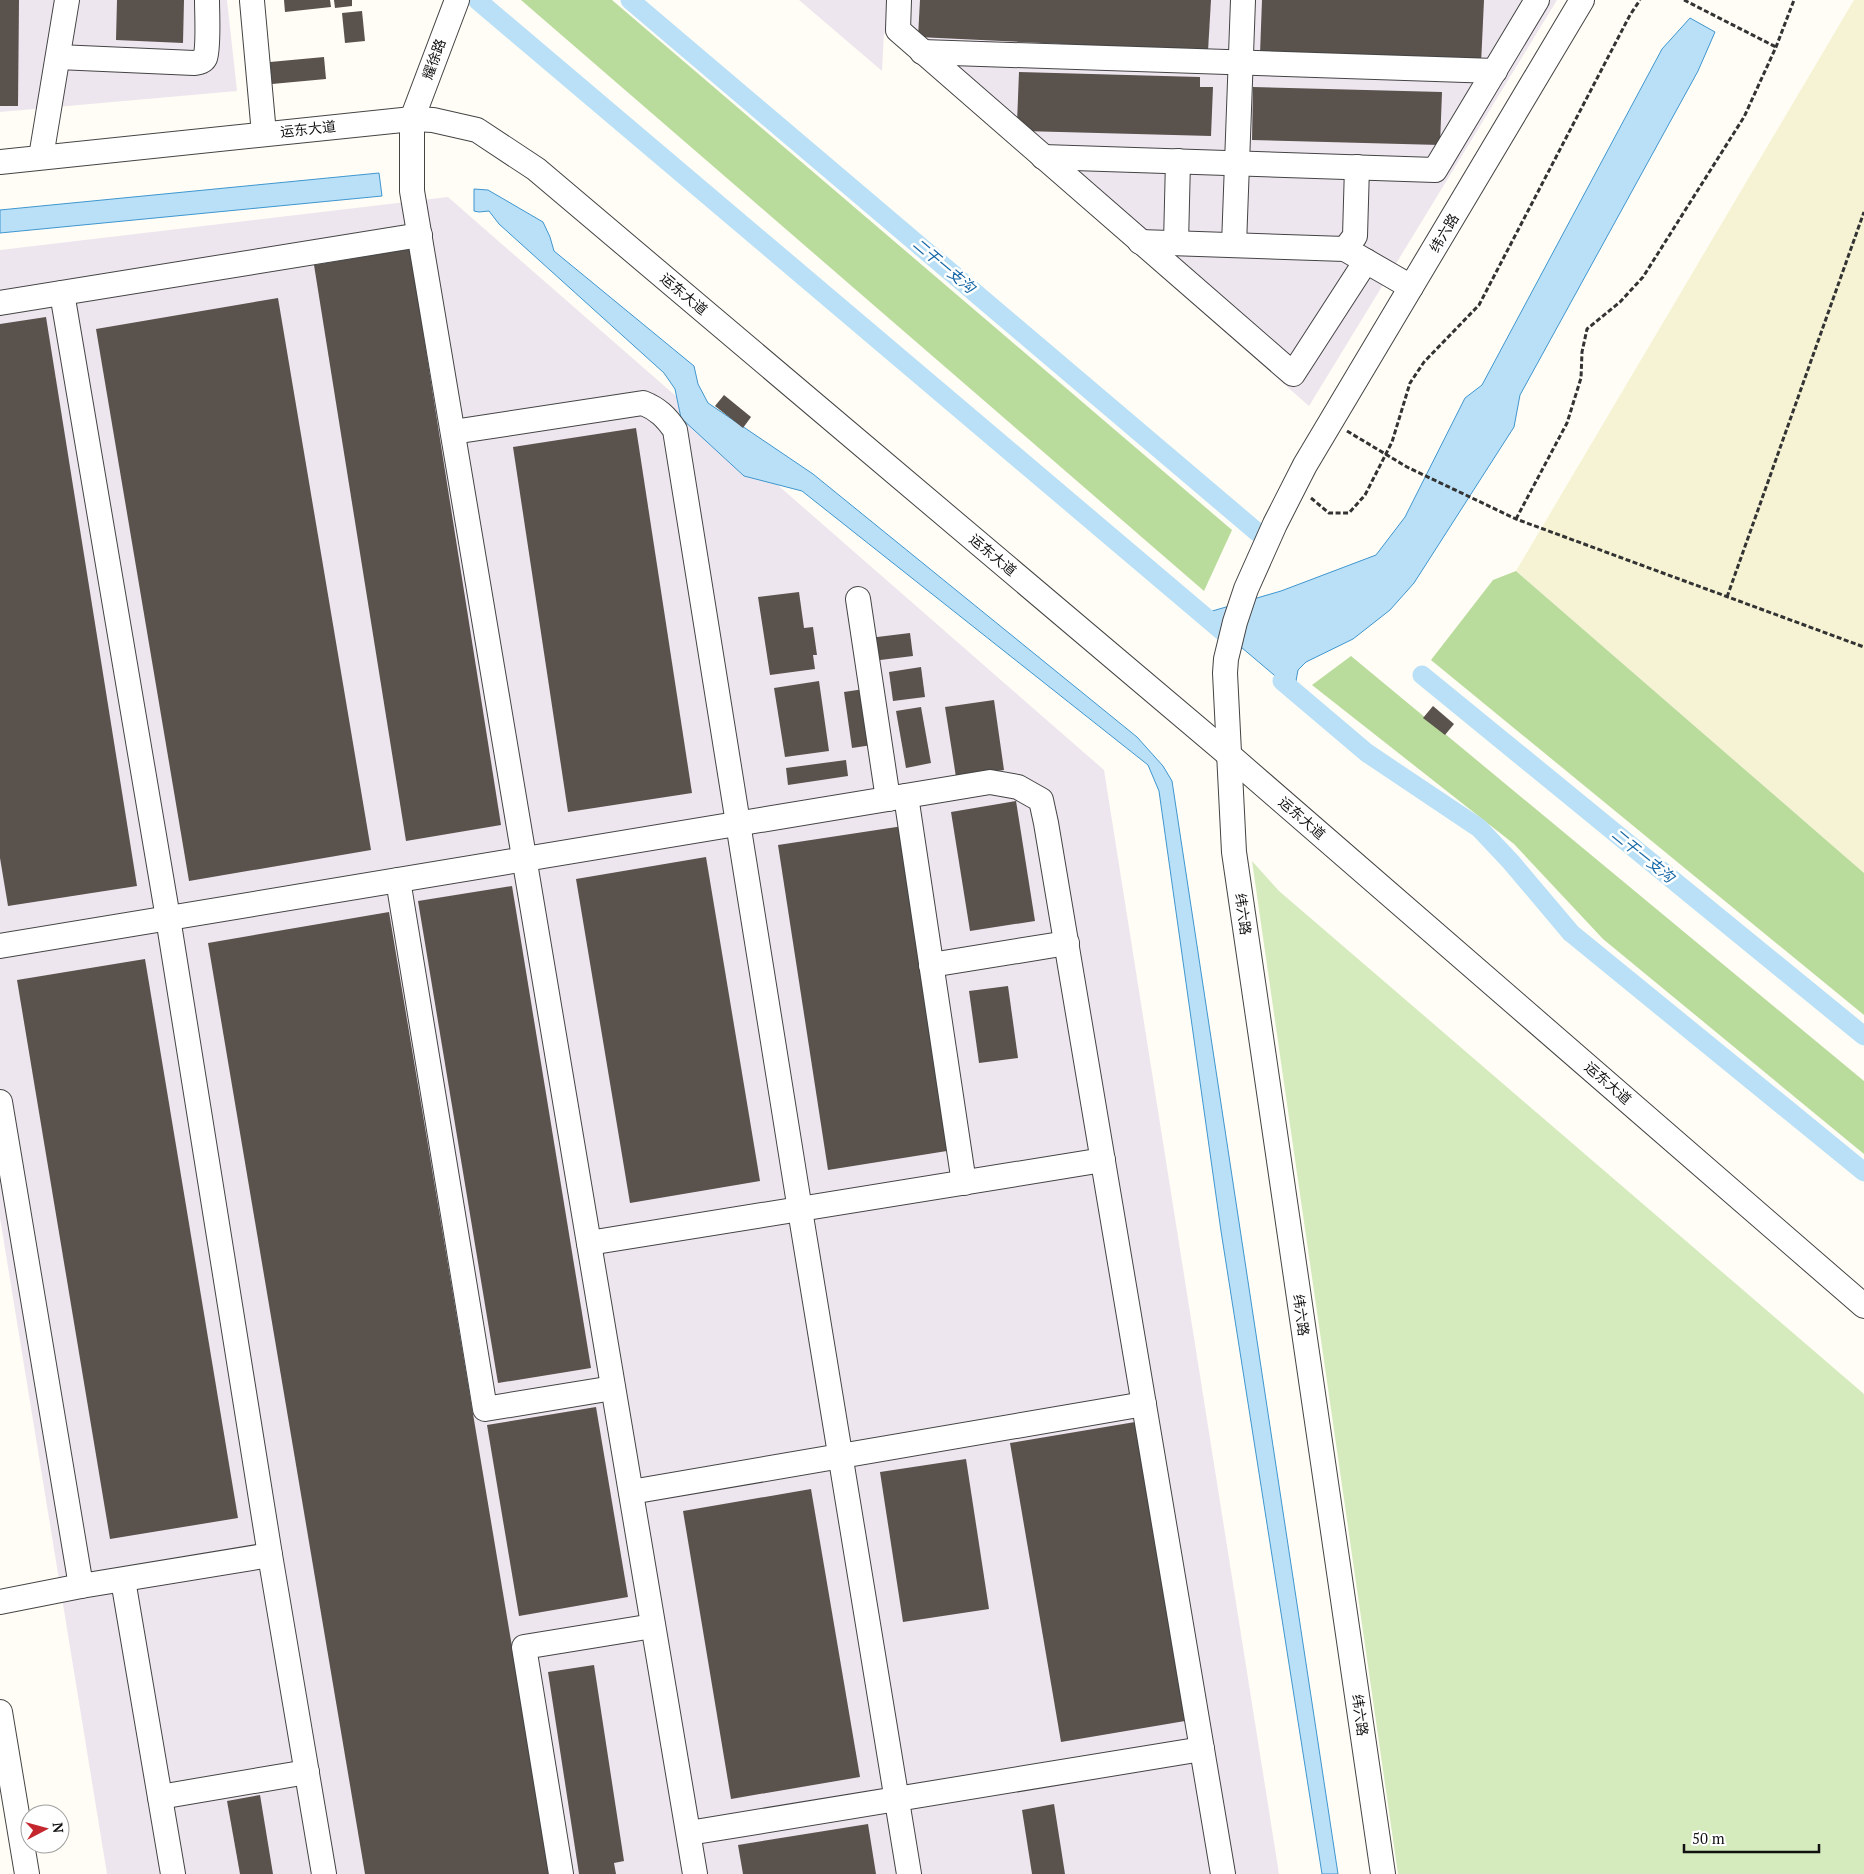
<svg xmlns="http://www.w3.org/2000/svg" width="1864" height="1874" font-family="'PT Serif','Noto Sans SC',serif">
	<style>
		.industrial { fill: #eee6ef }
		.farmland { fill: #f6f3d4 }
		.green { fill: #d5ebbd }
		.forest { fill: #b9dc9c }
		.water { fill: #b9e0f7; stroke: #3f96cf }
		.lines { fill: none; stroke-linecap: round; stroke-linejoin: round }
		.canal { stroke: #b9e0f7; stroke-width: 19 }
		.building { fill: #5a524d }
		.minor-casing { stroke: #444; stroke-width: 26 }
		.path { stroke: #333; stroke-width: 3; stroke-dasharray: 5 2.5; stroke-linecap: butt }
		.minor { stroke: #fff; stroke-width: 24 }
		.labels { text-anchor: middle; stroke-width: 5; stroke-linejoin: round; paint-order: stroke }
		.street-label { font-size: 14px; fill: #111; stroke: #fff }
		.water-label { font-size: 15px; font-style: italic; fill: #1768a6; stroke: #fff }
	</style>
	<rect width="100%" height="100%" fill="#fffdf5"/>
	<g class="industrial">
		<polygon points="0,0 227,0 237,91 0,112"/>
		<polygon points="799,0 1557,0 1309,406 884,33 882,71"/>
		<polygon points="448,197 1104,770 1279,1874 107,1874 0,1218 0,250"/>
	</g>
	<polygon class="farmland" points="1854,0 1864,0 1864,873 1516,571"/>
	<polygon class="green" points="1252,861 1279,891 1864,1394 1864,1874 1398,1874"/>
	<g class="forest">
		<polygon points="521,0 612,0 1232,530 1204,591"/>
		<polygon points="1516,571 1864,873 1864,1015 1431,660 1493,580"/>
		<polygon points="1351,656 1864,1081 1864,1154 1603,939 1514,844 1312,685"/>
	</g>
	<g class="water">
		<polygon points="1690,18 1715,32 1698,71 1520,395 1514,427 1414,583 1390,610 1353,639 1306,662 1298,670 1296,681 1300,697 1202,614 1281,591 1376,555 1405,517 1465,398 1482,385 1662,49"/>
		<polygon points="379,173 382,196 0,233 0,210"/>
		<polygon points="474,189 488,190 543,222 550,237 554,251 694,366 698,384 708,403 813,474 1137,737 1163,766 1172,781 1338,1874 1322,1874 1221,1231 1159,791 1148,765 802,491 744,476 681,418 675,389 664,373 499,224 489,211 479,212 474,211"/>
	</g>
	<g class="lines">
		<g class="canal">
			<polyline points="477,0 1222,631"/>
			<polyline points="630,0 1257,532"/>
			<polyline points="1422,675 1864,1036"/>
			<polyline points="1282,681 1367,753 1479,828 1511,862 1571,933 1864,1172"/>
		</g>
	</g>
	<g class="building">
		<polygon points="0,0 19,0 18,106 0,106"/>
		<polygon points="117,0 184,0 183,43 116,40"/>
		<polygon points="284,0 330,0 331,7 285,12"/>
		<polygon points="334,0 352,0 352,6 335,8"/>
		<polygon points="920,0 1211,0 1208,51 918,37"/>
		<polygon points="1262,0 1484,0 1481,64 1260,54"/>
		<polygon points="362,11 365,41 345,43 342,13"/>
		<polygon points="324,57 326,79 272,84 270,62"/>
		<polygon points="1019,72 1200,77 1200,87 1213,87 1211,136 1023,131 1023,123 1017,123"/>
		<polygon points="1253,87 1442,92 1440,145 1252,140"/>
		<polygon points="410,249 501,825 406,841 314,265"/>
		<polygon points="278,298 371,850 189,881 96,329"/>
		<polygon points="46,317 137,886 8,906 0,858 0,324"/>
		<polygon points="724,395 751,417 743,428 715,406"/>
		<polygon points="636,428 692,793 568,812 513,447"/>
		<polygon points="799,592 804,628 813,627 817,655 813,655 815,669 770,675 758,597"/>
		<polygon points="910,633 913,656 872,661 869,638"/>
		<polygon points="921,667 925,697 893,701 889,672"/>
		<polygon points="819,681 829,751 785,757 774,688"/>
		<polygon points="864,689 872,745 852,748 844,692"/>
		<polygon points="994,700 1004,770 956,777 945,707"/>
		<polygon points="1433,706 1454,724 1445,735 1423,718"/>
		<polygon points="921,707 931,763 906,768 896,711"/>
		<polygon points="846,760 848,776 788,785 786,768"/>
		<polygon points="1016,801 1035,921 970,931 951,812"/>
		<polygon points="903,826 953,1150 828,1170 778,845"/>
		<polygon points="706,857 760,1181 630,1203 576,879"/>
		<polygon points="512,886 591,1368 498,1383 418,901"/>
		<polygon points="389,912 550,1874 365,1874 208,943"/>
		<polygon points="145,959 238,1518 110,1539 17,980"/>
		<polygon points="1008,986 1018,1058 979,1063 969,991"/>
		<polygon points="596,1407 628,1597 519,1616 487,1425"/>
		<polygon points="1135,1422 1185,1721 1061,1742 1010,1443"/>
		<polygon points="966,1459 989,1609 903,1622 880,1472"/>
		<polygon points="811,1489 860,1777 731,1799 683,1511"/>
		<polygon points="594,1665 624,1861 614,1863 616,1874 579,1874 548,1672"/>
		<polygon points="260,1795 273,1874 240,1874 227,1801"/>
		<polygon points="1054,1804 1065,1874 1032,1874 1022,1810"/>
		<polygon points="868,1824 876,1874 743,1874 738,1845"/>
	</g>
	<g class="lines">
		<defs>
			<g id="minor">
				<polyline points="457,0 412,119 412,191 695,1874"/>
				<polyline points="899,0 898,30 1293,374 1366,261"/>
				<polyline points="252,1 264,134"/>
				<polyline points="922,52 1495,71"/>
				<path d="M 58,57 L 194,63 C 199,62 203,62 205,58 C 209,47 207,13 207,0"/>
				<polyline points="41,157 67,0"/>
				<polyline points="1043,157 1435,170 1537,0"/>
				<polyline points="0,162 412,119 433,120 477,130 536,169 1229,755 1864,1306"/>
				<polyline points="1140,242 1345,249 1411,287"/>
				<polyline points="1176,243 1178,161"/>
				<polyline points="1234,245 1243,0"/>
				<polyline points="1345,249 1355,236 1357,167"/>
				<polyline points="62,293 168,918 270,1555 324,1874"/>
				<polyline points="0,303 420,235"/>
				<path d="M 453,432 L 643,403 C 658,409 666,417 675,430 L 800,1210 L 909,1874"/>
				<polyline points="858,599 888,799"/>
				<polyline points="906,796 964,1183"/>
				<polyline points="398,880 485,1409 613,1388"/>
				<polyline points="0,946 990,782 1018,787 1041,800 1046,823 1223,1874"/>
				<polyline points="931,965 1067,943"/>
				<polyline points="0,1102 81,1586 270,1555"/>
				<polyline points="589,1243 1103,1160"/>
				<polyline points="631,1492 1144,1404"/>
				<polyline points="123,1580 173,1874"/>
				<polyline points="0,1602 81,1586"/>
				<polyline points="0,1712 27,1874"/>
				<polyline points="160,1797 307,1772"/>
				<polyline points="689,1833 1202,1749"/>
				<polyline points="561,1874 524,1647 653,1626"/>
				<polyline points="1383,1874 1234,852 1225,673 1226,659 1235,622 1246,589 1275,524 1305,465 1582,0"/>
			</g>
		</defs>
		<use href="#minor" class="minor-casing"/>
		<g class="path">
			<polyline points="1684,0 1776,47"/>
			<polyline points="1347,431 1407,467 1516,519 1864,647"/>
			<polyline points="1311,498 1329,513 1349,513 1365,495 1392,442 1410,383 1424,362 1479,305 1630,15 1640,0"/>
			<polyline points="1516,519 1567,423 1581,378 1582,352 1587,329 1620,302 1643,277 1744,117 1776,47 1794,0"/>
			<polyline points="1727,597 1864,212"/>
		</g>
		<use href="#minor" class="minor"/>
	</g>
	<g class="labels">
		<g class="street-label">
			<text transform="translate(434 59) rotate(-70)" y="5">耀徐路</text>
			<text transform="translate(308 129) rotate(-6)" y="5">运东大道</text>
			<text transform="translate(1444 233) rotate(-59)" y="5">纬六路</text>
			<text transform="translate(684 294) rotate(40)" y="5">运东大道</text>
			<text transform="translate(993 555) rotate(40)" y="5">运东大道</text>
			<text transform="translate(1302 818) rotate(41)" y="5">运东大道</text>
			<text transform="translate(1243 914) rotate(82)" y="5">纬六路</text>
			<text transform="translate(1608 1083) rotate(41)" y="5">运东大道</text>
			<text transform="translate(1301 1315) rotate(82)" y="5">纬六路</text>
			<text transform="translate(1360 1715) rotate(82)" y="5">纬六路</text>
		</g>
		<g class="water-label">
			<text transform="translate(944 266) rotate(40)" y="5">二干一支沟</text>
			<text transform="translate(1643 856) rotate(39)" y="5">二干一支沟</text>
		</g>
	</g>
	<g transform="translate(45 1829) rotate(84)"><circle r="24" fill="#ffffff" stroke="#a0a0a0"/>
	<path d="M0-4L9 19L0 12L-9 19Z" fill="#c4262e"/>
	<text y="-8" font-size="14" font-weight="bold" text-anchor="middle" fill="#111111">N</text>
	</g>
	<path d="M1684 1844v8h135v-8" fill="none" stroke="#111111" stroke-width="2.5"/>
	<text x="1692" y="1844" font-size="15" fill="#111111" stroke="#ffffff" stroke-width="4" paint-order="stroke">50 m</text>
</svg>
